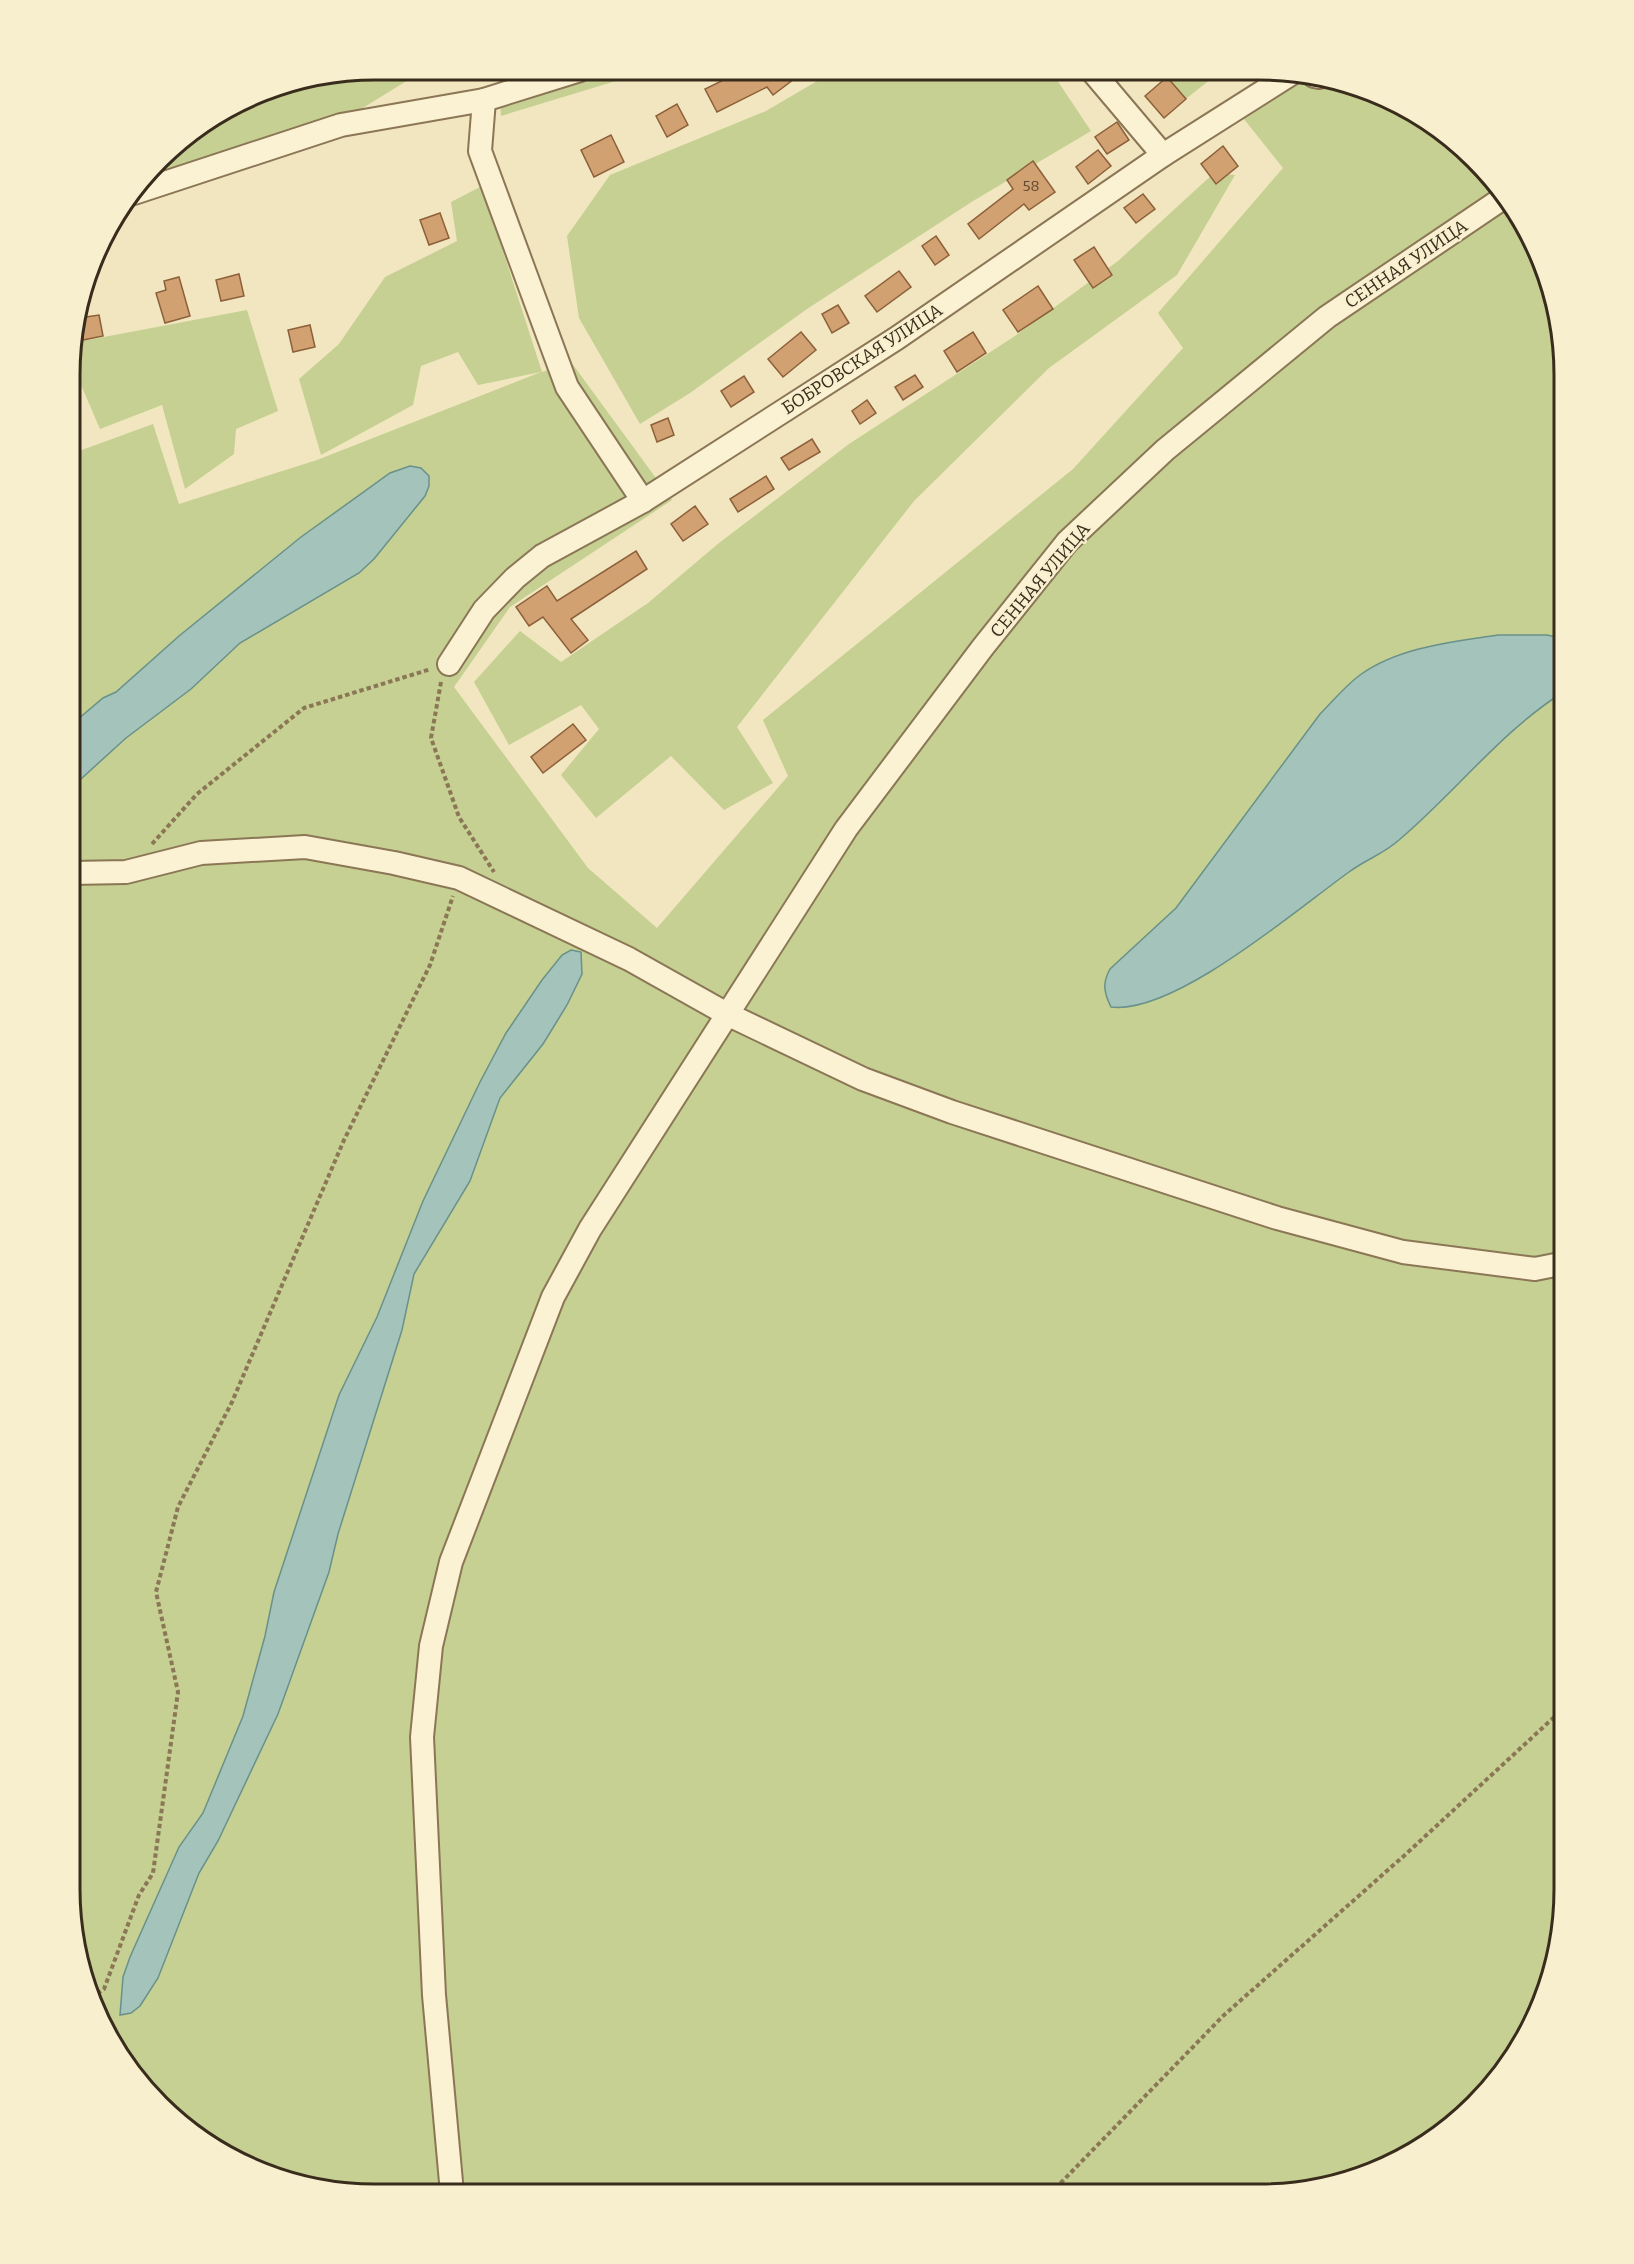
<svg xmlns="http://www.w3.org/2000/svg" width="1634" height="2264" font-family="Bitter,serif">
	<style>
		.green { fill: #c5d092 }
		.water { fill: #a3c3bb; stroke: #69918a; stroke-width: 1.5 }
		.building { fill: #d2a172; stroke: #8c603a; stroke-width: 1.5 }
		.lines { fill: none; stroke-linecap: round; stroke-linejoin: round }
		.street-casing { stroke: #8b7656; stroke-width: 26 }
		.path { stroke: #8b7656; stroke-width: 4; stroke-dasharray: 4.5 3; stroke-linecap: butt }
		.street { stroke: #fbf2d3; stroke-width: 22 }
		.labels { text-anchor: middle; stroke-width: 4.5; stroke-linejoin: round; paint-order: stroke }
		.number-label { font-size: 15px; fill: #604932 }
		.street-label { font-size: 18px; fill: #3a2c1c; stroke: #f8efcf }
		.rim { fill: none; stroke: #3a2c1c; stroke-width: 3 }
	</style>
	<rect width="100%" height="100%" fill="#f1e6bf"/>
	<g class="green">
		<polygon points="375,69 426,69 319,135 134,203 116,215 173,145 276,85"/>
		<polygon points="498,69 652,70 501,116"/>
		<polygon points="836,70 1051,71 1091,131 973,201 807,309 690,393 640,424 579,318 567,236 610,175 766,111"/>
		<polygon points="1155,71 1221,71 1182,102"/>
		<polygon points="1272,72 1300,72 1376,92 1445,132 1502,188 1534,240 1559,315 1565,374 1564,1910 1549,1988 1513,2060 1461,2119 1394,2164 1338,2185 1260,2195 335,2192 258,2172 204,2143 145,2091 100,2024 75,1949 69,1890 71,454 153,424 179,504 317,460 541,372 478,385 458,352 421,366 413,405 321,455 299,379 339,344 385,277 457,241 451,202 482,186 542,372 571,362 672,500 510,607 454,687 588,868 657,928 788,776 763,720 1073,469 1183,348 1158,313 1283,168 1228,99"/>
		<polygon points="1214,173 1235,175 1177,275 1049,368 914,501 737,727 773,783 724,810 671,756 596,818 561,775 599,729 581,705 509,745 474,682 520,631 561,662 648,603 719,543 849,444 1015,336 1118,261"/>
		<polygon points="247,310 278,411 236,429 234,454 185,489 162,405 100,429 72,364 72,343"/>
	</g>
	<g class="water">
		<polygon points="410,466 421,468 429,476 429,486 425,496 374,559 359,573 240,643 191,689 126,738 71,788 71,725 103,698 116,692 179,636 301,537 390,473"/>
		<path d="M 1498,635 L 1547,635 L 1565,639 L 1565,691 C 1501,731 1456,792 1399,840 C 1385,853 1365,860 1349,872 C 1296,910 1174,1015 1111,1007 C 1104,993 1102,983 1110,969 L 1176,908 L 1320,714 C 1333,701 1345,686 1360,675 C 1399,647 1452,642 1498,635 Z"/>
		<polygon points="571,950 581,952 582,974 567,1005 543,1044 500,1098 470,1181 414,1274 402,1330 338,1534 329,1572 278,1714 218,1841 199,1873 158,1978 140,2006 131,2013 120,2015 123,1977 130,1957 179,1847 203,1813 243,1716 265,1636 274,1592 339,1395 377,1317 423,1201 480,1082 506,1033 542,980 562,955"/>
	</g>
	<g class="building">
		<polygon points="744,70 788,70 794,79 773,95 767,87 717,112 705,89"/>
		<polygon points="1167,77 1186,99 1164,118 1145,96"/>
		<polygon points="677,104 688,125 667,137 656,116"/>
		<polygon points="1117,122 1129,140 1107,154 1095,137"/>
		<polygon points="611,135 624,162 594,177 581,150"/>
		<polygon points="1223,146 1238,166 1216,184 1201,164"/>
		<polygon points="1098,150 1111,166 1088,184 1076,167"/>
		<polygon points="1033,161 1055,192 1029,210 1024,204 979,239 968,224 1013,189 1007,180"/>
		<polygon points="1143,194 1155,209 1136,223 1124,208"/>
		<polygon points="440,213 449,238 429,245 420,220"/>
		<polygon points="936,236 949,255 935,265 922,246"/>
		<polygon points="1094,247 1112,275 1093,288 1074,260"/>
		<polygon points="899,271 911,287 877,312 865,296"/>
		<polygon points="239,274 244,296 221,301 216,280"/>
		<polygon points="179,277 190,316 165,323 156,293 166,290 164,281"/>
		<polygon points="1038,286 1053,309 1018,332 1003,310"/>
		<polygon points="838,305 849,323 832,333 822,314"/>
		<polygon points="99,315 103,336 83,340 79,318"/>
		<polygon points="310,325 315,347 293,352 288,330"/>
		<polygon points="801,332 816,350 783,377 768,359"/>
		<polygon points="973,332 986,353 957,372 944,351"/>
		<polygon points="915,375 923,387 903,400 895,387"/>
		<polygon points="744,376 754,392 731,407 721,391"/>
		<polygon points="867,400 876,413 860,424 852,411"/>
		<polygon points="668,418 674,435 657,442 651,425"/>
		<polygon points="812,439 820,452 789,470 781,458"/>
		<polygon points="766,476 774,489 738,512 730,499"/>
		<polygon points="695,506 708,524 683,541 671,524"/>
		<polygon points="636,551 647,569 571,619 588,640 571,653 543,617 529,626 516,607 547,586 557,601"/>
		<polygon points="573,724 586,740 543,773 531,757"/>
	</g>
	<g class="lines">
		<defs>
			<g id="street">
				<polyline points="1092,71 1163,155"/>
				<polyline points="1314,76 1319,77"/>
				<polyline points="484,100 480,151 567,387 643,501"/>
				<polyline points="134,193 341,125 484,100 580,70"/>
				<polyline points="449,664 484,610 515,578 542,556 643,501 897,338 1163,155 1294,72"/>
				<polyline points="71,873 126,872 201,853 305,847 394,863 459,878 629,959 727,1014 863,1079 952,1112 1277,1218 1403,1252 1535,1269 1565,1263"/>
				<polyline points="452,2193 434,1995 422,1737 431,1646 451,1562 553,1297 590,1229 846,829 983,647 1067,542 1165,450 1327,317 1506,196"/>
			</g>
		</defs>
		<use href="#street" class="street-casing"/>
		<g class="path">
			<polyline points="441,682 431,738 459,817 494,872"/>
			<polyline points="152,844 197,794 304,708 431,669"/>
			<polyline points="91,1998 104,1989 139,1895 153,1873 178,1692 156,1592 178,1507 232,1402 344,1140 430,965 453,896"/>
			<polyline points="1050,2194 1223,2016 1406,1854 1564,1708"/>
		</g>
		<use href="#street" class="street"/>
	</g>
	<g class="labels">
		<g class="number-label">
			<text x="1031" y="191">58</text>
		</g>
		<g class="street-label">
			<text transform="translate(1406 264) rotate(-34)" y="6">СЕННАЯ УЛИЦА</text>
			<text transform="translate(862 359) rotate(-33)" y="6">БОБРОВСКАЯ УЛИЦА</text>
			<text transform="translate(1040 580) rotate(-50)" y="6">СЕННАЯ УЛИЦА</text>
		</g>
	</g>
	<path d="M0 0H1634V2264H0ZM375 80H1259A295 295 0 0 1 1554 375V1889A295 295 0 0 1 1259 2184H375A295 295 0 0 1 80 1889V375A295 295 0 0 1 375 80Z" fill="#f8efcf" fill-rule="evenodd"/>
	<path class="rim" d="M375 80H1259A295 295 0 0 1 1554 375V1889A295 295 0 0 1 1259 2184H375A295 295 0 0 1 80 1889V375A295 295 0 0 1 375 80Z"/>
</svg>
